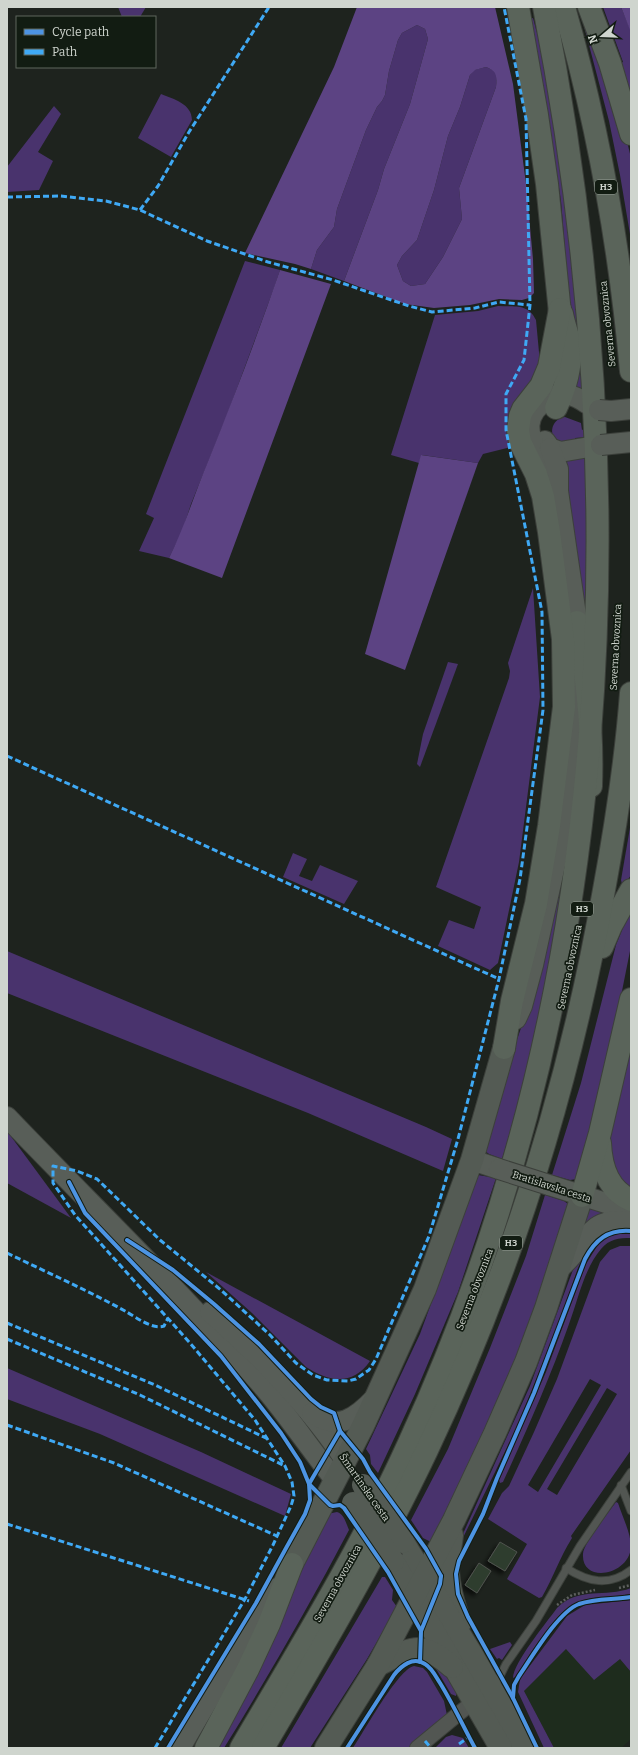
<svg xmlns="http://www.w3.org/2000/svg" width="638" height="1755" font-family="Bitter,serif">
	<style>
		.built { fill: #1e2c1d }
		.green { fill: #49336d; fill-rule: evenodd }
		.forest { fill: #5c4383; fill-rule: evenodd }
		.building { fill: #2d3c2d; stroke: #4f534e; filter: url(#shadow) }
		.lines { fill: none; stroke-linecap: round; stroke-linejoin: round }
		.lane-casing { stroke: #3c403b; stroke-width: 9 }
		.street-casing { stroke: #3c403b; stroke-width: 16 }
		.secondary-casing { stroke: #3c403b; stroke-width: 22 }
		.primary-casing { stroke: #3c403b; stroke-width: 24 }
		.highway-casing { stroke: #3c403b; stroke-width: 24 }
		.path { stroke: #5d605d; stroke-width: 2.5; stroke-dasharray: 2 2; stroke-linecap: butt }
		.lane { stroke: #525652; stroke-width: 7 }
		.street { stroke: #525652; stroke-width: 14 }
		.secondary { stroke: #585e58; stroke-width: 20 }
		.primary { stroke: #545b54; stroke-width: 22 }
		.highway { stroke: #5a645a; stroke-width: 22 }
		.secondary-bridge-casing { stroke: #3c403b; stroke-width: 22; stroke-linecap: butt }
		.primary-bridge-casing { stroke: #3c403b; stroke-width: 24; stroke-linecap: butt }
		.secondary-bridge { stroke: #585e58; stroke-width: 20 }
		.primary-bridge { stroke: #545b54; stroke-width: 22 }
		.quiet { stroke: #3fa9f5; stroke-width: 3; stroke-dasharray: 6 3; stroke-linecap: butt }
		.cycleway-casing { stroke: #121c12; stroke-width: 6 }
		.cycleway { stroke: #4d94e3; stroke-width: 4 }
		.labels { text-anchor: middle; stroke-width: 3.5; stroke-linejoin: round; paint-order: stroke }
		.shield { fill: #121c12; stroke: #969e96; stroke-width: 1 }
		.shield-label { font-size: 9px; font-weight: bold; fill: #cfd5ce }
		.street-label { font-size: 10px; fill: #cfd5ce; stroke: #121c12 }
	</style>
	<defs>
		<filter id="shadow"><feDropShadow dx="-3.5" dy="3.5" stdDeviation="2" flood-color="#0009"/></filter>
	</defs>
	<rect width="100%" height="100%" fill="#1e231e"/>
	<polygon class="built" points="566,1649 620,1659 631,1672 631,1739 621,1748 554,1748 524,1691"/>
	<g class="green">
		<polygon points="118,7 146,7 140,17 122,17"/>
		<polygon points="579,7 625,133 631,158 631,240 620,175 609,121"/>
		<polygon points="603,7 621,7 631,31 631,96 619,64 623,62"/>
		<polygon points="533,18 563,130 599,403 571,390 573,346 561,201 550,128 530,19"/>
		<polygon points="417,25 425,29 428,39 410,104 384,169 378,190 344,281 311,269 317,250 334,227 337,209 366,130 377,107 382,101 385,95 389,71 398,40 402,33"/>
		<polygon points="486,67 493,70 497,75 496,87 459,188 462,219 443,257 425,284 411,286 403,281 397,265 402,256 417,240 434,190 448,136 460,107 470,75 474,70"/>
		<path d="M 161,94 C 174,99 192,104 192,120 L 171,157 L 138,138 Z"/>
		<polygon points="54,106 61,114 38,152 53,161 39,190 7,192 7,167"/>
		<polygon points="245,261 280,270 274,288 226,418 191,504 182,532 169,558 139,551 154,518 146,514"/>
		<path d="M 498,306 C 514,307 528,303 536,320 L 540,363 L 515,446 L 483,454 L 478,463 L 422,455 L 419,463 L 391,455 L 435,315 L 478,311 Z"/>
		<path d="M 565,417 L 581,423 L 582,430 L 587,427 L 601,436 L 575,438 L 575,441 C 571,441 566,442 562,442 C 547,439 550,419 565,417 Z"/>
		<polygon points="589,455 596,706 563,461"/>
		<polygon points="533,588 540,697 519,862 498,963 490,970 438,946 449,920 474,929 481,907 436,887 509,678 510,671 508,663"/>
		<polygon points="448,662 458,664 420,767 417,764 423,734"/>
		<polygon points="584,808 542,1025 502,1159 489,1154 485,1151 488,1126 522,1025 551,913"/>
		<polygon points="631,822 631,875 627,881 622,884 621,880"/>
		<polygon points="293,853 307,859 299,876 312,881 320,865 358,881 344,904 283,877"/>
		<polygon points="631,908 631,946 612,1041 577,1179 570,1180 552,1175 581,1083 616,945"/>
		<polygon points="7,951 426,1127 452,1139 443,1171 308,1113 7,993"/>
		<polygon points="631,1031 631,1194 620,1184 607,1148"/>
		<polygon points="7,1131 71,1218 7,1183"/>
		<polygon points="478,1175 496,1178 458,1292 415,1394 378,1473 371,1464 370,1455 366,1449 420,1334"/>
		<polygon points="545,1195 564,1201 568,1204 520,1357 433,1543 423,1538 411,1520 448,1449 490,1348 526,1256"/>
		<polygon points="586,1207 608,1213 582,1231"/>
		<polygon points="602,1234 585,1253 578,1268 557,1328 516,1429 458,1548 457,1547 530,1386 577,1259"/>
		<path d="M 618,1234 L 631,1234 L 631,1238 C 619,1238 609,1239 601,1249 C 584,1269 578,1300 569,1324 C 550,1378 527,1430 503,1482 L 500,1483 L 499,1480 L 546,1372 L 586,1264 L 599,1243 L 607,1237 Z"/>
		<path d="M 620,1246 L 631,1246 L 631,1450 L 571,1536 L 572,1538 C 560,1557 553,1578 542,1597 L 539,1598 L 510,1581 L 507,1579 L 527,1544 L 488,1519 L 502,1493 L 509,1486 L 534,1432 L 557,1379 L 600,1262 L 610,1250 ZM 590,1379 L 601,1385 L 538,1492 L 528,1485 ZM 607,1388 L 617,1394 L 557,1495 L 547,1489 Z"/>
		<path d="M 206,1272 L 370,1361 C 353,1386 329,1382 306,1367 L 252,1313 Z"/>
		<polygon points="7,1368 201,1452 291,1494 285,1516 100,1434 7,1399"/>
		<path d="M 616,1502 L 618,1503 C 622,1516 631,1533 631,1547 C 629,1576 581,1584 583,1554 C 583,1544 609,1512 616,1502 Z"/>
		<path d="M 337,1512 C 344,1514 346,1523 349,1530 C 310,1604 268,1677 224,1748 L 216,1748 L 258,1664 L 327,1514 Z"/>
		<polygon points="382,1577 385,1577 393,1590 392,1600 397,1607 367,1659 310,1748 281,1748"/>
		<path d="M 631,1588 L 630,1594 C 615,1597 599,1596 584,1600 C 556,1607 531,1654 515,1677 L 513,1678 C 513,1663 547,1622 557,1608 C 579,1586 605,1598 631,1588 Z"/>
		<polygon points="631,1600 631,1672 620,1659 594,1680 566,1649 524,1691 554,1748 544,1748 518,1692 520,1679 567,1616 585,1605"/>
		<polygon points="510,1642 512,1645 502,1660 499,1658 497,1659 490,1649"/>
		<path d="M 414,1666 L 423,1668 L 427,1672 L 444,1701 L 447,1715 L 409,1748 L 353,1748 C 364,1732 398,1669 414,1666 Z"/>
		<polygon points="442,1666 456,1690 456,1696 451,1694 435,1667"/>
		<polygon points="452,1735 463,1738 469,1748 435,1748 446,1737"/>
	</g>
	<g class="forest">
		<path d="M 357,7 L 495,7 L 513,84 L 526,184 L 533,259 L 534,293 L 529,298 L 522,300 L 499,299 L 470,305 L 434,308 L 405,304 L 344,281 L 378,190 L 384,169 L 410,104 L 428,39 L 425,29 L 417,25 L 402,33 L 398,40 L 389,71 L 385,95 L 382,101 L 377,107 L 366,130 L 337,209 L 334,227 L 317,250 L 311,269 L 295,264 L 245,253 L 334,67 ZM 486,67 C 497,71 497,76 496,87 L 459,188 L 462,219 L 443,257 L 425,284 L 411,286 L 403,281 L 397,265 L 402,256 L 417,240 L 434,190 L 448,136 L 460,107 L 470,75 L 475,70 Z"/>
		<polygon points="621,7 631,7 631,31 630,30"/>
		<path d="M 280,270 L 331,284 L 222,578 L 169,558 C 185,526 195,492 209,459 C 234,397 258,334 280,270 Z"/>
		<polygon points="421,455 478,463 405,670 365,654"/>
	</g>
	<g class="building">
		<polygon points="500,1542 517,1552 505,1571 488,1561"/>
		<polygon points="479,1563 491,1571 477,1593 465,1585"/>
	</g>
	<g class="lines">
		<defs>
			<g id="lane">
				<polyline points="621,1485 631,1511"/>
				<path d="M 566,1568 C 588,1582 609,1587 631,1570"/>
				<polyline points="494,1688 506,1664 536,1621 580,1546 631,1472"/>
			</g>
			<polyline id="street" points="417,1748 474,1701"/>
			<g id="secondary">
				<polyline points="545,441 550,448 560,452 601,445"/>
				<path d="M 550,474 C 539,452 515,426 541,404 C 549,397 559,393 569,395 C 581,397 588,406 599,410"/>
				<polyline points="516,1019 522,1006 533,965 556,860 575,723 577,622 558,491 558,469 550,448"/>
				<path d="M 7,1117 C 94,1208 185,1295 267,1391 C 291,1420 312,1451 335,1480"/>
				<polyline points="472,1160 499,1169"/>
				<polyline points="549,1185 631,1211"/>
				<path d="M 559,1269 C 565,1263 572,1257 576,1250 C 592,1228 602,1217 631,1222"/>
				<path d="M 210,1312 C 260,1356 308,1404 345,1460"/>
				<path d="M 312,1413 C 338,1432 356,1418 375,1398"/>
				<polyline points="180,1748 238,1649 277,1588"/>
			</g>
			<g id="primary">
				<path d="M 452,1535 C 451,1546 448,1556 448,1567 C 448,1586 454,1605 460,1623"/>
				<polyline points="403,1542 471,1653 525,1748"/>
				<polyline points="393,1561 501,1748"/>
				<polyline points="292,1564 363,1426 425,1289 472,1160 504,1048"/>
				<path d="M 378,1665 C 412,1648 420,1639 452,1667"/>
				<polyline points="326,1748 378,1665 454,1520 495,1433 526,1362 546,1308 582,1196"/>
			</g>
			<g id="highway">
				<polyline points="518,7 537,115 547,184 561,323"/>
				<path d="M 564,7 C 598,126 620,248 631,371"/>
				<polyline points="589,7 610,63 631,134"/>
				<path d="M 556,408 C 565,389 571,369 570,348 C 569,336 564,325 562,314"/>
				<path d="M 577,622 C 587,676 593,731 591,786"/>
				<polyline points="602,947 611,926 631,890"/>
				<polyline points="504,1048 512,1001 536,904 549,826 564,707 563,639 549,532 543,496 536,474 520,442 518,430 520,416 523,409 541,386 549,367 560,309"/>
				<path d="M 600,1143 C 601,1167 608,1190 631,1200"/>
				<polyline points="582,1196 600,1133 631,999"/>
				<polyline points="206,1748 248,1669 269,1624 292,1564"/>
				<path d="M 241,1748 C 300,1648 361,1549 409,1443 C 617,992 638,489 544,7"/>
				<path d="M 263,1748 C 321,1650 378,1553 427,1450 C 511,1273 570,1083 604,890 C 616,825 626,759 631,693"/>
			</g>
		</defs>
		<use href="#lane" class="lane-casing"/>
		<use href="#street" class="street-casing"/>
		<use href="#secondary" class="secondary-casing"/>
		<use href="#primary" class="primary-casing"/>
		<use href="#highway" class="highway-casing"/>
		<g class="path">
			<polyline points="619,1588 631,1585"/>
			<polyline points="557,1605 572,1595 595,1590"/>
		</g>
		<use href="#lane" class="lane"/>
		<use href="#street" class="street"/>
		<use href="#secondary" class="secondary"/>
		<use href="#primary" class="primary"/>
		<use href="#highway" class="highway"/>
		<defs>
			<g id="secondary-bridge">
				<polyline points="599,410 611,411 631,409"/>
				<polyline points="601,445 631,442"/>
				<polyline points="499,1169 549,1185"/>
			</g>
			<g id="primary-bridge">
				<polyline points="363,1485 403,1542"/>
				<polyline points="353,1503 393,1561"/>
			</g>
		</defs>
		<use href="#secondary-bridge" class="secondary-bridge-casing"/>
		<use href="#primary-bridge" class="primary-bridge-casing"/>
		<use href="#secondary-bridge" class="secondary-bridge"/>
		<use href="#primary-bridge" class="primary-bridge"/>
		<g class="quiet">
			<polyline points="7,197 61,196 106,201 140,210 207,241 268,262 333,280 409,306 432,312 475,308 499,302 530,305"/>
			<polyline points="140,210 158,186 189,132 269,7"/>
			<polyline points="7,756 499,979"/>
			<path d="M 7,1253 C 46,1272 87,1290 125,1311 C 136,1317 152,1330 164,1326 L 168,1318"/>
			<polyline points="7,1323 155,1385 268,1439"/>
			<polyline points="7,1339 140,1395 285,1466"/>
			<polyline points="7,1425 114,1463 277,1536"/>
			<polyline points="7,1524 249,1601"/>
			<polyline points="425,1741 431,1748"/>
			<polyline points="459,1744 469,1737"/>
			<polyline points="155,1748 245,1599 273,1545 291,1506 294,1496 292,1482 285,1466 255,1420 190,1343 75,1215 53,1183 53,1166 77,1171 97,1179 160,1240 221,1290 270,1335 296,1363 313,1375 327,1380 348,1381 356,1379 363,1374 369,1370 376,1359 429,1236 458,1139 499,979 520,879 543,710 542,612 506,430 506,394 524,360 530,305 526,119 504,7"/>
		</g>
		<defs>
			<g id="cycleway">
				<polyline points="69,1182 85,1213 221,1356 281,1433 300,1462 309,1484 330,1505 333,1506 340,1505 344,1508 388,1572 421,1631 420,1662"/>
				<polyline points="127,1240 173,1270 214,1304 259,1344 311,1399 321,1407 334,1413 340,1431 363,1459 370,1472 426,1549 441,1576"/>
				<polyline points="421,1631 440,1584 441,1576"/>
				<path d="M 513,1698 L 514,1685 L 519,1676 C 532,1657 558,1612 579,1604 C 596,1598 614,1600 631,1597"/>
				<polyline points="168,1748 256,1603 285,1550 305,1514 310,1500 309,1484 340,1431"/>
				<path d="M 347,1748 L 394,1675 C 401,1666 413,1656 425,1664 C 432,1668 436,1677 440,1683 C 453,1704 463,1726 475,1748"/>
				<path d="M 537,1748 L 513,1698 L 468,1617 L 458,1594 L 456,1574 L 459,1561 L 483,1514 L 497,1478 L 534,1393 L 585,1259 C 595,1240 608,1229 631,1231"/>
			</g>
		</defs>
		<use href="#cycleway" class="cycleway-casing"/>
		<use href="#cycleway" class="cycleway"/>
	</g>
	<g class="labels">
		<g class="shield">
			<rect x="595" y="180" width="22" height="14" rx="3"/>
			<rect x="571" y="902" width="22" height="14" rx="3"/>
			<rect x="500" y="1236" width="22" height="14" rx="3"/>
		</g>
		<g class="shield-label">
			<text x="606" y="190">H3</text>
			<text x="582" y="912">H3</text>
			<text x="511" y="1246">H3</text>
		</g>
		<g class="street-label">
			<text transform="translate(607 324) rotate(-96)" y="4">Severna obvoznica</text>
			<text transform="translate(615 647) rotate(-87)" y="4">Severna obvoznica</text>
			<text transform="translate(569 967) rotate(-78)" y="4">Severna obvoznica</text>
			<text transform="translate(552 1186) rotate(18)" y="4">Bratislavska cesta</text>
			<text transform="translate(474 1289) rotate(-69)" y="4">Severna obvoznica</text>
			<text transform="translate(365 1487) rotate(55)" y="4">Šmartinska cesta</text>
			<text transform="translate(337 1583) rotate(-61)" y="4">Severna obvoznica</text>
		</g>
	</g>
	<rect width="638" height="1755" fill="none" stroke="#cfd5ce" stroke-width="16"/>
	<rect x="16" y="16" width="140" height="52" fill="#121c12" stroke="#5e665d"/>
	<rect x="24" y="29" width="20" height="6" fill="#4d94e3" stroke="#5e665d"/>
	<text x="52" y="36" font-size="12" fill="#cfd5ce">Cycle path</text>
	<rect x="24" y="49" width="20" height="6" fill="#3fa9f5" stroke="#5e665d"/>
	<text x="52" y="56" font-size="12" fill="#cfd5ce">Path</text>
	<g transform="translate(602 36) rotate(251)" stroke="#121c12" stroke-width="3" paint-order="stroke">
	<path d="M0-3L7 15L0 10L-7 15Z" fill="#cfd5ce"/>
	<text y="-6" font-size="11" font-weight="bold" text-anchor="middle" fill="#cfd5ce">N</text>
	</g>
</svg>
